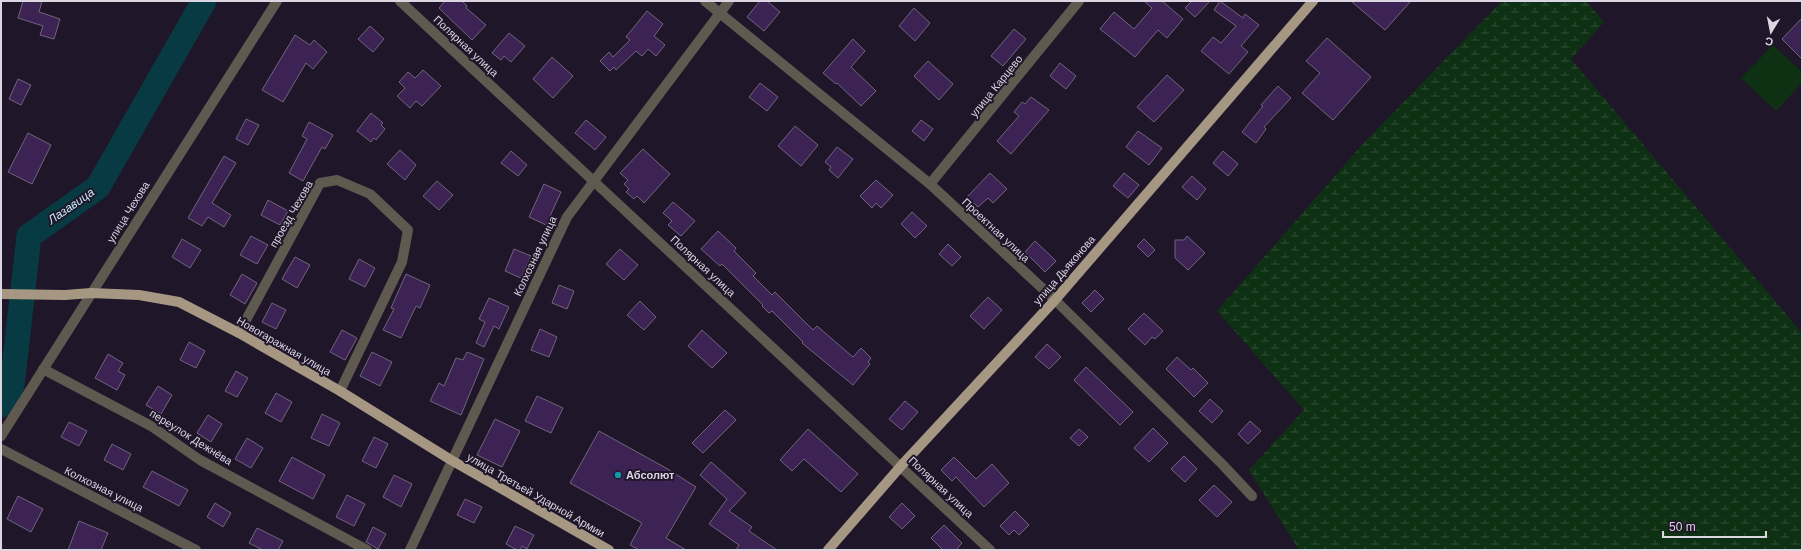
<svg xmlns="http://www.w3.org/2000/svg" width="1803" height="551" viewBox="0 0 1803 551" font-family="Arial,sans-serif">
  <defs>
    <pattern id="wetland-marsh" width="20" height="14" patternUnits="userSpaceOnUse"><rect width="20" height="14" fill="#0e3113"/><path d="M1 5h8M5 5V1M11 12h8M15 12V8" fill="none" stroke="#304e35"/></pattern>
  </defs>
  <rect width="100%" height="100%" fill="#201629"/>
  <path fill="#0e3113" d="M1773,45L1802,72V83L1776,111L1741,78Z"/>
  <path fill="url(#wetland-marsh)" d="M1502,1H1586L1604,22L1571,59L1802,333V550H1299L1249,470L1304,410L1217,311L1361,146Z"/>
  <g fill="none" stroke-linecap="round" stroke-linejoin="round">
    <path stroke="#073a43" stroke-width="25" d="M1,405L12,386L29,236L98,187L204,1"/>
  </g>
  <path fill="#3d2354" stroke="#70657c" d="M23,1H42L39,12L60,19L54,39L40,35L43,26L18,18Z
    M445,1H462L467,6L466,8L486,25L472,40L439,8Z
    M760,1H767L780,12L764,31L747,17Z
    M1144,1H1162L1183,19L1167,38L1158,30L1135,57L1100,29L1114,12L1134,29L1152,8Z
    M1192,1H1210L1195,17L1185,8Z
    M1220,1L1243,18L1245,14L1259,25L1241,46L1248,52L1229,74L1201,51L1213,37L1221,43L1236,26L1214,10Z
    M1351,1H1411L1385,30Z
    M914,8L930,23L915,41L899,26Z
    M647,11L663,24L654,36L665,45L656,56L648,49L642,56L636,51L616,70L614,67L610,71L600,61L609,52L613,57L630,40L626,37Z
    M1802,18V59L1782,39Z
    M370,26L384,39L373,52L358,39Z
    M1014,29L1026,39L1003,66L991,56Z
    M509,33L525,46L511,62L504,56L501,60L492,53Z
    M295,35L310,45L314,40L327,52L313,69L306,63L283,102L262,90Z
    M1327,38L1371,77L1333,120L1302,93L1320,73L1306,61Z
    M853,39L865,51L851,67L876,91L861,106L837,83L836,84L823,73Z
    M552,57L573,76L553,98L533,79Z
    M928,61L953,84L939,100L914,76Z
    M1060,63L1076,76L1066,89L1050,76Z
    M423,70L441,86L422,106L416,101L410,108L397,96L405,88L399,82L408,72L415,78Z
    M1167,75L1184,90L1154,122L1137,107Z
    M18,79L31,85L21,105L9,99Z
    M760,83L778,97L767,111L749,97Z
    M1278,86L1291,98L1264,127L1266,129L1256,143L1242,132L1263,106L1261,105Z
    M1031,97L1049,110L1011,154L997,141L1019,116L1014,112L1022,102L1025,104Z
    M371,113L383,123L381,125L385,129L376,140L374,138L371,142L357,131Z
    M246,119L259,125L248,145L236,139Z
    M586,120L606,137L595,150L575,133Z
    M921,120L933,129L924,141L912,131Z
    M309,122L333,135L325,149L322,147L303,181L289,173L307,139L302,136Z
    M795,126L818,145L801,166L778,146Z
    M1138,131L1162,148L1149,165L1126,147Z
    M28,133L51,145L32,184L8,172Z
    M837,147L853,159L838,178L829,170L831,167L825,162Z
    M643,149L670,174L644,203L637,196L634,199L626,192L629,189L624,184L628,180L620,173Z
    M400,150L416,165L405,180L387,164Z
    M511,151L527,165L518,176L501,163Z
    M1223,151L1238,164L1228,176L1213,163Z
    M224,156L236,163L212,203L231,215L224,227L208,217L202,226L188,218Z
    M990,173L1007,189L993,203L988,198L978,207L967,197Z
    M1124,173L1139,185L1128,198L1113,186Z
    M1192,176L1206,189L1197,200L1182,187Z
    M876,180L893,195L881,208L876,203L872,208L860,196Z
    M437,181L453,195L439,210L423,196Z
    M544,184L561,192L546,225L529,217Z
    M268,200L288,211L280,225L261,215Z
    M673,202L695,221L681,236L668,225L672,221L663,213Z
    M912,212L927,226L915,238L901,224Z
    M718,231L736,248L734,251L756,273L753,276L772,295L775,292L813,330L817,326L853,357L861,348L871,358L868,362L870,364L853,385L802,343L803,342L772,311L769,313L762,306L763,305L722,264L720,266L701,249Z
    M251,236L268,245L257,264L240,255Z
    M1187,236L1205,253L1188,270L1175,258V240H1184Z
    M182,239L201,250L190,268L172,257Z
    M1144,239L1155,250L1148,257L1137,246Z
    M1035,241L1056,261L1045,272L1025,252Z
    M948,244L961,257L952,266L939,254Z
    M514,249L531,256L521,278L505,271Z
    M620,249L638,265L624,280L606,264Z
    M295,257L310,265L297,288L282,279Z
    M359,259L375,268L365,287L349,279Z
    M242,274L257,283L245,304L230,295Z
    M406,274L430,285L420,308L416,306L401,338L383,330L394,309L391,308Z
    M559,285L574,291L567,309L552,303Z
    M1095,290L1104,299L1091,312L1082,303Z
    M988,297L1002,310L984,329L970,316Z
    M489,298L509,307L499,329L494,326L484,347L476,343L485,322L479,319Z
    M640,301L656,317L644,330L627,315Z
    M272,303L286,310L276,329L262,322Z
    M1144,313L1163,331L1155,339L1152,337L1145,345L1128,329Z
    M540,329L557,337L549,357L531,350Z
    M342,330L357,338L345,360L330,352Z
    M702,330L727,353L712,368L688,346Z
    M189,342L205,351L196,368L180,360Z
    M1047,344L1061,357L1049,369L1035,357Z
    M372,352L392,362L380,386L360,376Z
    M467,352L484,359L461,415L430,401L439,383L444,386L456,358L463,360Z
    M108,354L123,363L118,371L125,375L117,390L95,378Z
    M1177,357L1191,370L1193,368L1208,383L1194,397L1166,369Z
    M1086,367L1133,412L1120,425L1074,380Z
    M236,371L248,378L237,397L225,391Z
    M158,386L172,395L161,414L146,405Z
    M276,393L292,402L281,422L265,413Z
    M537,396L563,408L551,433L525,421Z
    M1210,399L1223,411L1212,423L1199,411Z
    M905,401L918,412L902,430L889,419Z
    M725,410L736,420L703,453L692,443Z
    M322,414L340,423L329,446L311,438Z
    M208,415L222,424L211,442L197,433Z
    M495,419L520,431L502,467L477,455Z
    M1250,421L1261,431L1248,444L1238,434Z
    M69,422L87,431L79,446L61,437Z
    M1153,428L1168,443L1149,462L1134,448Z
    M808,429L858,474L841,492L804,459L792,471L780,460Z
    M1079,429L1088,437L1079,446L1070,438Z
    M599,431L666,468L696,487L666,538L686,550H639L630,545L642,523L570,483Z
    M374,437L388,444L376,468L362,461Z
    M247,438L263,448L251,468L235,459Z
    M112,444L131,454L123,470L104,460Z
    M1184,456L1197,469L1185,482L1171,469Z
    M292,457L325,475L313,499L279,481Z
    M954,457L976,479L992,464L1009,483L984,507L956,477L952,481L941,470Z
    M711,462L746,493L729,511L752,527L749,531L777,550H736L739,545L709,524L727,499L700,475Z
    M152,471L188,490L179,506L143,487Z
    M394,475L412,484L401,507L383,497Z
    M1214,485L1232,502L1217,517L1199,500Z
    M347,495L365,504L354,526L336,517Z
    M18,496L43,509L31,532L7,519Z
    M465,499L482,507L474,523L457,515Z
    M215,503L231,513L223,527L207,517Z
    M902,503L915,516L902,529L889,517Z
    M1015,511L1029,525L1019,535L1014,530L1009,535L1000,526Z
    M79,521L108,533L101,550H68Z
    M944,525L962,543L956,550H943L931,538Z
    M515,526L534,535L527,549L522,546L520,550H517L506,544Z
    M373,527L386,534L378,549L366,542Z
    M257,528L283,541L278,550H263L249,543Z"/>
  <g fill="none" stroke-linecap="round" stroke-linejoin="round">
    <path stroke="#60594f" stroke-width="10" d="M400,1L990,550
      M705,1L930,184L1055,300L1222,464L1252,496
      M930,184L1079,1
      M239,333L320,183L337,180L370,194L408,230L402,262L340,391
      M43,369L151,426L200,460L367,550
      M1,436L277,1
      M1,449L196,550
      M410,550L567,217L729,1"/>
    <path stroke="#a69783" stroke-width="10" d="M1,294L65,295L91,293L139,295L179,302L239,333L340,391L451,460L609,550
      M828,550L901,466L1055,300L1313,1"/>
  </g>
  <circle fill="#0f9aa8" stroke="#201629" stroke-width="1.5" cx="618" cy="475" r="4"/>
  <g text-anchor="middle" stroke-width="4" stroke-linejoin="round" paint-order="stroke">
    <g font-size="11" fill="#dcd5e2" stroke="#201629">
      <text transform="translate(466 46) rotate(43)" y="4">Полярная улица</text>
      <text transform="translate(996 86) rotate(-51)" y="4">улица Карцево</text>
      <text transform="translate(128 212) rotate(-58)" y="4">улица Чехова</text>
      <text transform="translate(291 214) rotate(-60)" y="4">проезд Чехова</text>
      <text transform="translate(996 230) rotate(43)" y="4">Проектная улица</text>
      <text transform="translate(535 256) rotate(-65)" y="4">Колхозная улица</text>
      <text transform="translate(703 266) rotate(43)" y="4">Полярная улица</text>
      <text transform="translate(1064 270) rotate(-49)" y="4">улица Дьяконова</text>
      <text transform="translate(284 346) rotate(30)" y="4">Новогаражная улица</text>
      <text transform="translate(191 437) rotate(32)" y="4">переулок Дежнёва</text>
      <text transform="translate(941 487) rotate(43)" y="4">Полярная улица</text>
      <text transform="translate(104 489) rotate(27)" y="4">Колхозная улица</text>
      <text transform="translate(536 495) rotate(30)" y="4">улица Третьей Ударной Армии</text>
    </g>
    <g font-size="11" font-weight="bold" fill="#dcd5e2" stroke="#201629" text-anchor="start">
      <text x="626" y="479">Абсолют</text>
    </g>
    <g font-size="12" font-style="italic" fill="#c1ecf6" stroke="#201629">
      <text transform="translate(71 206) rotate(-35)" y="4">Лазавица</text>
    </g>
  </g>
  <rect width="1803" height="551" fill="none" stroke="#dcd5e2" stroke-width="4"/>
  <g transform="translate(1771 32) rotate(190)" stroke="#201629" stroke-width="3" paint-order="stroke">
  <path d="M0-3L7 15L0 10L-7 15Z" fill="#dcd5e2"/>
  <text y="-6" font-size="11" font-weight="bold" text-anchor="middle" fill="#dcd5e2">С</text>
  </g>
  <path d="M1663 531v6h103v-6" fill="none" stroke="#dcd5e2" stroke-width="2"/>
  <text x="1669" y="531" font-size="12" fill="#dcd5e2" stroke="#201629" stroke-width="3" paint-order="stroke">50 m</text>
</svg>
